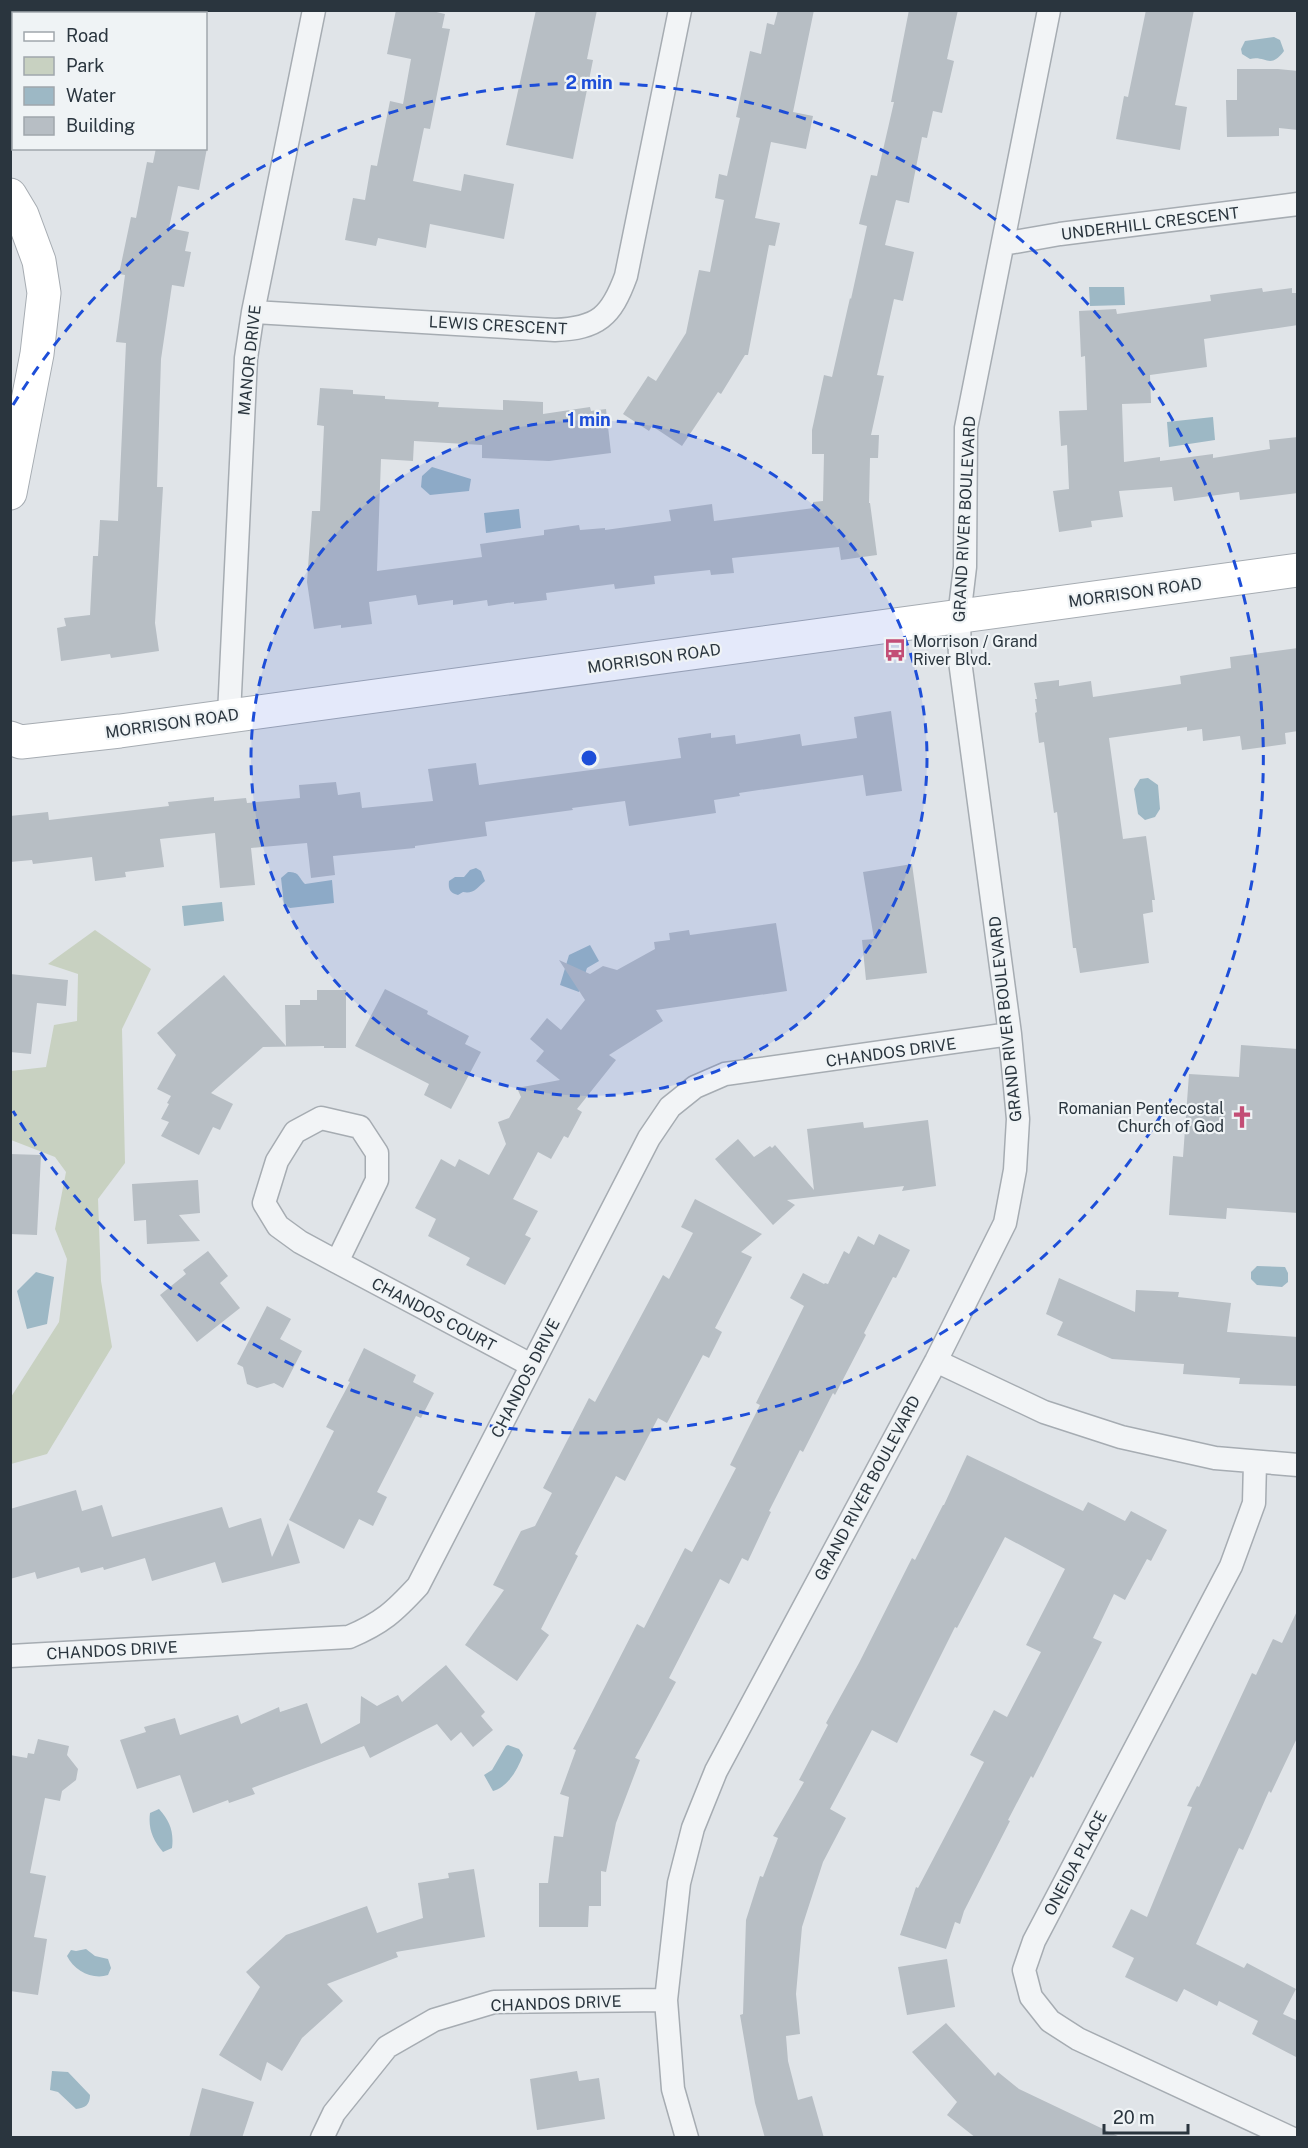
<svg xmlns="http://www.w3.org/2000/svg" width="1308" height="2148" viewBox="0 0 1308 2148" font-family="'Public Sans',sans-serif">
  <rect width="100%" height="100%" fill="#e0e4e8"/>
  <path fill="#c8d1c1" d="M95,930L151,969L122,1029L125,1163L98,1199L101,1281L112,1347L47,1454L11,1464V1397L59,1322L67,1259L55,1229L66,1172L55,1157L11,1140V1071L46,1067L54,1025L77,1021L78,974L48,964Z"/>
  <path fill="#9db8c5" d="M1274,37L1280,40L1284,51C1270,70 1266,55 1250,59L1242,54L1241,49L1245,41Z
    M1089,287H1124L1125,305L1090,306Z
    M1213,417L1215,440L1169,447L1167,422Z
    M432,467L471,479L469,491L430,495L421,487L422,476Z
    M519,509L521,528L486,533L484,513Z
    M1148,778L1158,785L1160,809L1155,817L1145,820L1138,814L1134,789L1140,779Z
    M476,868L481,871L485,881C477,888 474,894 463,892L458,895C450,893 448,889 449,881L455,877H464L470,870Z
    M288,872C300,872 298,877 305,884L332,880L334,903L290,908L284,905L281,878Z
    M222,902L224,921L184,926L182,906Z
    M590,945L599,961L587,968L579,992L560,985L569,955Z
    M1257,1266L1285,1267L1288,1273V1282L1282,1287L1257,1285L1251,1279V1272Z
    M36,1272L54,1277L47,1324L27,1329L17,1291Z
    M508,1745L519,1749L523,1755C518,1769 508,1787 493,1791L484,1775L492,1770L506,1746Z
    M159,1809C170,1821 174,1832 172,1848L163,1852C153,1840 148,1829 150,1813Z
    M86,1949L95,1956L108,1959L111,1968L108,1975C93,1980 74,1971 67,1956L71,1950L76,1951Z
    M52,2071L68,2072L90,2095C90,2105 85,2108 76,2109L58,2092L50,2090Z"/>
  <path fill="#b7bec4" d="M396,10H428L445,14L442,28L450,29L430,129L424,128L413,181L461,191L464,174L514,184L504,239L430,224L426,248L378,238L376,246L345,240L353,198L365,200L371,165L377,166L390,101L403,104L411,59L387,54Z
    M536,10H597L587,59L593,60L573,159L506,145Z
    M778,10H814L793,112L813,116L806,149L771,142L755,218L780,223L775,246L769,245L748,355H745L721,394L718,392L682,446L652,426L649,431L623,414L648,376L656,381L686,333L699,270L710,272L724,200L715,198L719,174L727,176L740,118L736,117L750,51L761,54L767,23L774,25Z
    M909,10H958L947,59L954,61L942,113L933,111L927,138L922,137L909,203L896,200L885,245L914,252L903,301L894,299L877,375L884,376L871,435H879L878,458H870L869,503H870L877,555L841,560L839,547L732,558L734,573L711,575L710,570L654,576L655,584L615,589L614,584L546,593L547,600L514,604V602L488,606L487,600L453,605V600L418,605L416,595L369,602L372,624L341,628V625L314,629L307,582L312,511H320L324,426L317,425L320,388L353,390V394L385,396V399L439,402L438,407L503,410V400L543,402V414L590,407L591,411L606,409L611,453L549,461L482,458V445L414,441L413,461L381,459L377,571L482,557L480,544L544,535V530L579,525L580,530L605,528V530L671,521L669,510L712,504L714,521L814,508L813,502L823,501L824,454H812V430L824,375L832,377L850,298L851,299L867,226L859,224L871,175L877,176L894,102H891Z
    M1146,10H1194L1175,105L1187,107L1180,150L1116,139L1124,96L1128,97Z
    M1237,69H1278L1298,71V130L1279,128V136L1227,137L1226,100H1237Z
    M156,148H207L199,190L178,186L169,228L189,232L185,251L191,252L184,287L172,285L161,359L157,487H163L155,623L159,651L111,658L110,654L61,661L57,628L66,626L64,618L90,615L93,556H98L100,520L118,521L126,343L116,342L125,275L119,274L131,217L136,218L147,162L153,163Z
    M1262,288L1263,292L1292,288V293H1298V325L1204,339L1207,367L1150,375L1151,403L1122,404L1124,462L1160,457V461L1213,454V458L1270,449L1269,440L1298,437V493L1240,500L1239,492L1174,501L1172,487L1119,491L1123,517L1091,521L1092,527L1059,532L1053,491L1069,489L1067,445L1061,446L1059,411L1087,410L1085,356L1081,357L1079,311L1116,309L1117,314L1211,301L1210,295Z
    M1298,648V731L1285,733L1286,744L1242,750L1240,736L1203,741L1202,729L1187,731V727L1109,738L1123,839L1146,836L1155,900H1152L1153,912L1143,914L1149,963L1080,973L1076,948H1073L1057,812L1054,813L1044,742L1039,743L1035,713L1037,712L1035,699H1037L1034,683L1059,680V686L1091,681L1093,697L1181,684L1180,676L1231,668L1230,657Z
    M891,711L902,791L866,796L863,775L739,793L740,796L714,800L716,813L629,826L625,801L572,808L573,810L485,822L487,836L415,846V848L333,856L335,875L311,878L307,843L251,848L255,885L220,888L215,833L160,839L164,867L125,872L126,877L95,881L92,857L33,864L32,860L10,862V816L48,812L49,820L169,806L168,802L214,797V801L246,798L247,803L300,798L299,785L336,782L338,795L360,792L362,808L433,801L428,769L476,763L479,785L681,758L678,738L711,733V738L735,735L736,744L800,734L802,746L857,738L854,717Z
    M912,864L927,973L866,980L862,940L874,939L863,872Z
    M776,923L787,991L656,1010L663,1021L609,1055L616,1060L577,1109L582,1112L568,1138L564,1136L551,1159L538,1152L513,1199L538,1211L525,1235L531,1238L505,1285L466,1265L470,1258L428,1236L436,1219L415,1208L441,1159L455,1167L459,1159L489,1175L506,1144L498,1122L509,1118L521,1097L517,1088L560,1080L536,1061L544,1051L530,1039L547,1018L561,1030L585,1000L559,960L590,974L603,966L617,970L655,949L654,942L670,940L669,933L689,930L690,935Z
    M10,974L68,980L66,1006L37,1003L31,1054L10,1052Z
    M224,975L286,1046L285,1005H300V1000H317V990H346V1048H324V1046L263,1047L211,1093L233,1104L220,1130L213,1127L199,1155L161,1136L169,1122L161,1119L169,1104L167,1103L171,1096L157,1089L176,1055L157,1033Z
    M385,989L428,1011L427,1014L469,1036L465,1044L481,1052L451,1109L424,1095L429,1084L355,1046Z
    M1241,1045L1298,1049V1213L1227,1208L1226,1219L1169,1215L1173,1156L1183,1157L1189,1074L1239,1077Z
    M928,1120L936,1186L902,1191L904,1186L787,1200L795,1205L773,1225L715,1159L738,1139L754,1157L770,1146L772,1148L775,1145L814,1190L807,1129L863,1122L864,1128Z
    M10,1154L41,1155L37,1235L10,1234Z
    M198,1180L200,1213L179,1215L200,1241L147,1244L146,1220L134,1221L132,1184Z
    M695,1199L762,1234L741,1252L752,1257L715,1328L722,1332L709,1358L703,1355L667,1423L658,1418L625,1481L616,1476L575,1554L578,1556L541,1629L549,1635L517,1681L465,1645L504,1590L493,1585L521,1531L535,1526L552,1493L543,1488L589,1398L595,1402L663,1275L669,1279L693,1233L681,1227Z
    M879,1234L910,1250L896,1278L893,1277L864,1333L866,1335L835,1395L833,1393L803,1452L800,1450L769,1511L771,1512L748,1561L742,1558L729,1584L720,1579L669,1678L676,1682L635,1758L640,1760L616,1823L606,1872L601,1871V1906H589L588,1927H539V1883H548L554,1836L563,1837L569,1797L560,1794L576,1750L573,1749L637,1624L644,1628L685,1548L692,1552L736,1468L730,1465L760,1405L756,1403L804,1306L790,1298L803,1273L824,1284L825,1283L828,1284L844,1251L849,1254L858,1236L874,1245Z
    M208,1251L228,1276L220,1283L240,1308L197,1342L160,1295L186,1274L183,1270Z
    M1059,1278L1135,1312L1136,1290L1179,1292L1178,1297L1231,1303L1227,1332L1298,1337V1386L1239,1384L1240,1378L1183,1374L1184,1364L1112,1359L1057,1335L1063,1322L1046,1314Z
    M267,1306L291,1319L280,1339L302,1351L283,1388L274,1383L257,1388L247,1384L243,1367L237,1364Z
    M364,1348L416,1375L413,1382L434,1393L421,1418L416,1416L377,1492L387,1497L373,1526L359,1519L344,1549L289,1520L334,1431L326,1427L350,1382L348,1381Z
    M967,1455L1083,1511L1088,1502L1125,1521L1131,1511L1167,1530L1151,1561L1147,1559L1125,1600L1114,1594L1093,1638L1102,1642L1033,1778L1031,1776L1008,1820L1010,1821L964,1911L960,1924L955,1922L946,1949L900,1935L916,1887L918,1888L984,1762L970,1755L994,1710L1007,1717L1041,1652L1026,1645L1065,1569L1005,1537L957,1628L955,1627L897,1743L872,1730L830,1809L846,1818L823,1862L802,1927L796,1994L800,2034L786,2036L788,2061L798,2100L812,2096L824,2138H765L755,2103L740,2015L743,2014L746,1920L760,1876L763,1877L778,1838L773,1836L804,1782L799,1780L828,1725L826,1723L859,1663L912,1558L915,1560L943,1505H944Z
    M76,1490L82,1511L102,1505L112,1537L222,1507L229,1528L261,1518L272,1557L288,1523L300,1563L222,1583L215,1562L152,1581L145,1558L104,1570L103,1567L81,1573L79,1567L37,1579L35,1572L10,1579V1509Z
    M1298,1609V1736L1271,1793L1269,1791L1243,1850L1239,1848L1196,1944L1244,1968L1247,1963L1296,1989L1283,2014L1298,2021V2058L1252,2034L1258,2021L1219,2001L1217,2006L1184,1989L1177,2002L1125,1977L1134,1958L1112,1947L1131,1909L1147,1917L1192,1807L1187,1806L1197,1786L1199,1787L1252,1673L1256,1675L1273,1639L1282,1643Z
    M446,1665L485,1712L481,1716L493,1730L473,1747L461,1732L451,1741L437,1724L370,1758L364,1746L252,1788L255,1794L229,1803L228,1800L193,1813L180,1775L137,1789L120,1740L146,1732L144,1727L175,1718L180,1735L238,1715L241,1724L279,1707L280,1712L307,1703L321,1744L360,1723L361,1696L377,1706L398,1695L402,1702Z
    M38,1739L69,1746L67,1755L78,1769L76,1780L62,1791L60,1801L45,1798L30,1873L46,1876L34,1937L47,1939L38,1995L10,1991V1755L27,1758L28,1753L34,1754Z
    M474,1869L485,1937L396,1952L398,1957L327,1984L343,2001L302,2038L282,2071L267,2062L261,2081L219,2055L260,1987L246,1972L286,1935L367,1906L377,1933L423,1918L418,1883L449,1878L448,1873Z
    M947,1959L955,2007L907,2015L898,1967Z
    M946,2023L995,2076L998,2072L1019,2089L1122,2138H976L947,2115L957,2102L912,2052Z
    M577,2071L579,2081L599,2078L605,2119L537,2130L530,2079Z
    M202,2088L254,2102L242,2138H189Z"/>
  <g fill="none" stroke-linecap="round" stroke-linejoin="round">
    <g stroke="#a6acb2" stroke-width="25">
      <path id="street" d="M1003,244L1060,234L1298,204
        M253,312L555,330C598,328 611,317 626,276L680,10
        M229,715L246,358L253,312L314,10
        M321,1118L360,1127L377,1153V1180L337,1262L300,1242L278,1226L264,1203L277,1161L295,1132Z
        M337,1262L531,1365
        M936,1361L1044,1412L1121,1437L1215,1458L1298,1465
        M1255,1462L1254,1503L1231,1566L1034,1941L1024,1970L1031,1997L1050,2021L1078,2039L1291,2138
        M10,1656L349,1637C382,1623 394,1612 418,1586L649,1138L670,1107L695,1087L725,1074L1010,1034
        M322,2138L334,2113L387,2047L434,2020L494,2002L666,2000
        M687,2138L673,2089L666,2000L679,1883L693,1828L716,1771L936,1361L1005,1223L1015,1170L1018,1119L1010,1034L960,661L959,617L965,567L966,428L1049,10"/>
    </g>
    <g stroke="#a6acb2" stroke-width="35">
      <path id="secondary" d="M10,195L22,215L39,261L44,293L37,354L10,493
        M10,738L21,742L120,731L1298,570"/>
    </g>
    <use href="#street" stroke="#f2f4f6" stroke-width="22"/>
    <use href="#secondary" stroke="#fff" stroke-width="33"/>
  </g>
  <circle cx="589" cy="758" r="338" fill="#1d4ed8" fill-opacity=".12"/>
  <g fill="none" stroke="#1d4ed8" stroke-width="3" stroke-dasharray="10 8">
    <circle cx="589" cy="758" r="338"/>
    <path d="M13 405A675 675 0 1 1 13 1111"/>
  </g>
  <defs>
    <g id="bus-bare" transform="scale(1.8)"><path d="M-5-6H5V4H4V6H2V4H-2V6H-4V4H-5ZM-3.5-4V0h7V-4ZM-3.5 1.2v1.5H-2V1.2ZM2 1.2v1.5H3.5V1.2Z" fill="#c34e76" stroke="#eff3f5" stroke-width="2.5" paint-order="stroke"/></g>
    <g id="church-bare" transform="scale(1.8)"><path d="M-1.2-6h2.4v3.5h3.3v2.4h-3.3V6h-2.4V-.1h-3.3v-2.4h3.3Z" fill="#c34e76" stroke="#eff3f5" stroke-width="2.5" paint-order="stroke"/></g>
  </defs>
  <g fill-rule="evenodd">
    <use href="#bus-bare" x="895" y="650"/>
    <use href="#church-bare" x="1242" y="1117"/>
  </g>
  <g text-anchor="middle" stroke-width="4.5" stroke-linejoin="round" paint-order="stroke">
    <g font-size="16" fill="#2a353e" stroke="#eff3f5">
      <text transform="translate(1150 223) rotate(-7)" y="6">UNDERHILL CRESCENT</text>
      <text transform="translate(498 325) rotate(3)" y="6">LEWIS CRESCENT</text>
      <text transform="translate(249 360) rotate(-84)" y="6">MANOR DRIVE</text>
      <text transform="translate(964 519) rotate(-87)" y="6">GRAND RIVER BOULEVARD</text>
      <text transform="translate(1135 592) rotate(-8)" y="6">MORRISON ROAD</text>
      <text transform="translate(654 658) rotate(-8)" y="6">MORRISON ROAD</text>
      <text transform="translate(172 723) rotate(-8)" y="6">MORRISON ROAD</text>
      <text transform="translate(1005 1019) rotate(-96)" y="6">GRAND RIVER BOULEVARD</text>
      <text transform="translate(891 1052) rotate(-8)" y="6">CHANDOS DRIVE</text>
      <text transform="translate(434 1314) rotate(28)" y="6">CHANDOS COURT</text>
      <text transform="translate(525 1378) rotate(-63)" y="6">CHANDOS DRIVE</text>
      <text transform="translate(867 1488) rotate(-62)" y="6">GRAND RIVER BOULEVARD</text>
      <text transform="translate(112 1650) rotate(-3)" y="6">CHANDOS DRIVE</text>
      <text transform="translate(1075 1863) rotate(-62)" y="6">ONEIDA PLACE</text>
      <text transform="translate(556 2003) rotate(-2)" y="6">CHANDOS DRIVE</text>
    </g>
    <g font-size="16" fill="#2a353e" stroke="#eff3f5" text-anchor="start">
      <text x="913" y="647">Morrison / Grand<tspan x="913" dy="18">River Blvd.</tspan></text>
      <text x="1224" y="1114" text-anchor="end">Romanian Pentecostal<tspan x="1224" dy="18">Church of God</tspan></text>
    </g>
  </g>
  <circle cx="589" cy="758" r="9" fill="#1d4ed8" stroke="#eff3f5" stroke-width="3"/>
  <g font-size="18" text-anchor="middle" font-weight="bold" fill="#1d4ed8" stroke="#eff3f5" stroke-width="4.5" stroke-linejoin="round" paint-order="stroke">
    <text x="589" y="89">2 min</text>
    <text x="589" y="426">1 min</text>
  </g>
  <rect width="1308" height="2148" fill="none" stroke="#2a353e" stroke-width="24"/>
  <rect x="12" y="12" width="195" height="138" fill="#eff3f5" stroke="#a0a7ac" stroke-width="1.5"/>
  <rect x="24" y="32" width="30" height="9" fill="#ffffff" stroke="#a0a7ac" stroke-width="1.5"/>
  <text x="66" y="42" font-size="18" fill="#2a353e">Road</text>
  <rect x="24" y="57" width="30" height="18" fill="#c8d1c1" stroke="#a0a7ac" stroke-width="1.5"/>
  <text x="66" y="72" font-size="18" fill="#2a353e">Park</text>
  <rect x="24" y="87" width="30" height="18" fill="#9db8c5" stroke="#a0a7ac" stroke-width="1.5"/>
  <text x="66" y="102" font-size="18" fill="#2a353e">Water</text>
  <rect x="24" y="117" width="30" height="18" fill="#b7bec4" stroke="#a0a7ac" stroke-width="1.5"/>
  <text x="66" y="132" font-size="18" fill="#2a353e">Building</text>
  <path d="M1104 2124v9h84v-9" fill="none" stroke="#2a353e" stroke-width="3"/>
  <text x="1113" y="2124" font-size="18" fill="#2a353e" stroke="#eff3f5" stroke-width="4.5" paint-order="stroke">20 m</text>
</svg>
